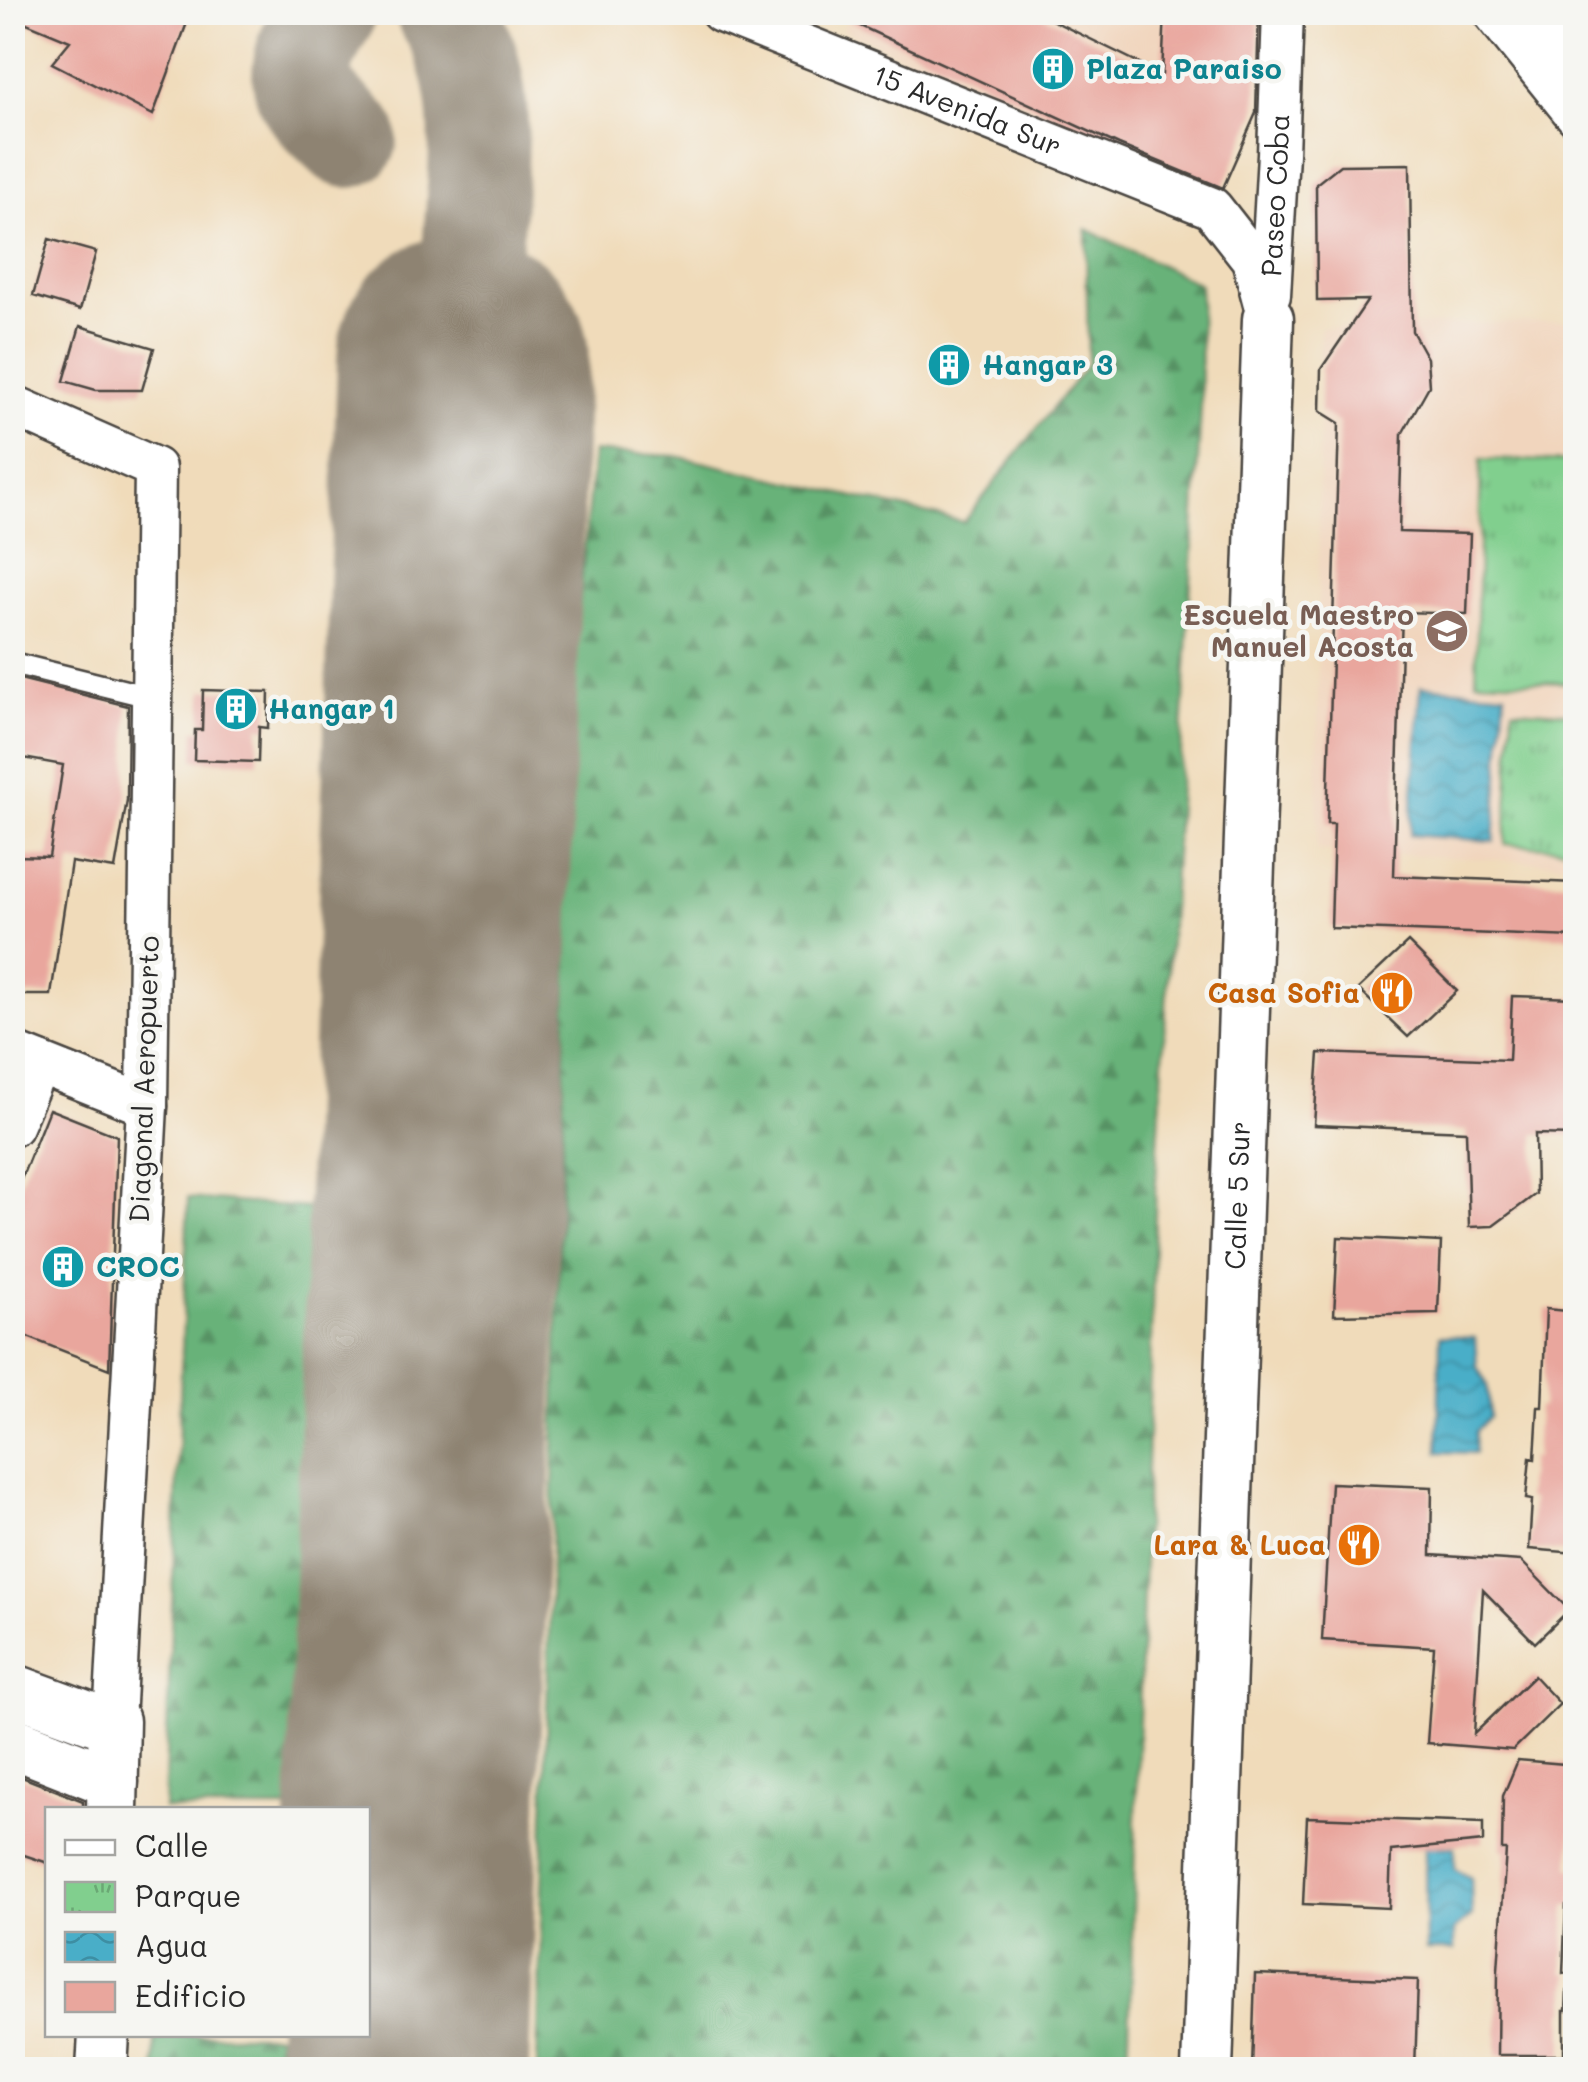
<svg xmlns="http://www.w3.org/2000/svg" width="1588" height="2082" viewBox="0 0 1588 2082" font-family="Mali,sans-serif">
  <defs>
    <pattern id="forest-firs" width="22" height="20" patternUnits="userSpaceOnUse" patternTransform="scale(2.5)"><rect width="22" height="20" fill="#68b279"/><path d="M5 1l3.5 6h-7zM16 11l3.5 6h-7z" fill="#569163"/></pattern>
    <pattern id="park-tufts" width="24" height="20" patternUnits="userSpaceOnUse" patternTransform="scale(2.5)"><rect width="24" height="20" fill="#81cf8e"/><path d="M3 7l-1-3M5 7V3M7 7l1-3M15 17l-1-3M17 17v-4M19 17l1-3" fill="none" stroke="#6aa874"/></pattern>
    <pattern id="water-waves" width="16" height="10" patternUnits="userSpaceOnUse" patternTransform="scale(2.5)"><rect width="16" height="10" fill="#49aec8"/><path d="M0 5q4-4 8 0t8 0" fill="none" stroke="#3d8ea3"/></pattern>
  </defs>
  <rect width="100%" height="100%" fill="#f6f6f2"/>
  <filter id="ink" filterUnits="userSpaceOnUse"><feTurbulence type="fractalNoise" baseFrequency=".01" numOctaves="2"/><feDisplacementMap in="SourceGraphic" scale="20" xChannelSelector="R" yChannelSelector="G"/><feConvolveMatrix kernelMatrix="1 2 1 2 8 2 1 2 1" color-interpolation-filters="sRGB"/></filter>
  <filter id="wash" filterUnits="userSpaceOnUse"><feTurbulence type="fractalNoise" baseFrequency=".0048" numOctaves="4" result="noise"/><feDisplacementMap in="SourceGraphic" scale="40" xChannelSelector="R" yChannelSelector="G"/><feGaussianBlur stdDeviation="2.25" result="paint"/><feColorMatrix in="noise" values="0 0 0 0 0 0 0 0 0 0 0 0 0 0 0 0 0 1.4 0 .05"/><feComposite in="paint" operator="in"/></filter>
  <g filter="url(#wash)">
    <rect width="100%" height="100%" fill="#f0dbba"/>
    <path fill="#f1d5bd" d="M851,12L1260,13L1261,100L1221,192L843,30Z
      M1575,321V864L1317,850L1320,328Z"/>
    <path fill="url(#forest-firs)" stroke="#4a6e52" stroke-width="2.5" d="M1086,229L1200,284L1201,408L1156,1181L1128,2069H537L576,644L593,452L676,456L964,522L1088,363Z
      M188,1198L317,1209L288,1809H164Z
      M155,2035H278L276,2069H154Z"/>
    <path fill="url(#park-tufts)" stroke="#567d5c" stroke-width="2.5" d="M1481,459L1575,462V683L1476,680Z
      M1513,709L1575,713V849L1505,844Z"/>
    <path fill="url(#water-waves)" stroke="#3a6c7a" stroke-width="2.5" d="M1421,686L1505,693L1494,841L1410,835Z
      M1440,1336L1475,1338L1477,1367L1487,1384L1490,1417L1476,1431L1475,1453L1438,1452Z
      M1455,1847V1869L1471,1878L1472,1916L1454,1930V1950H1426L1425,1848Z"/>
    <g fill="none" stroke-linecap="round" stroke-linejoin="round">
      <path stroke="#8e8372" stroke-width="100" d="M326,12C314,32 295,66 305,89C313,108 334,124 348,138
        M446,12C490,76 479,165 473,237C470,278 467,319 463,360"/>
      <path stroke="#8e8372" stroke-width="252" d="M403,2070L463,360"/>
    </g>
    <g id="blocks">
      <path fill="#e9a69d" d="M12,12H191L153,115L52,63L70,41L12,17Z
        M830,12H1035L1162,74L1165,12H1259L1256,113L1223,188L1119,145Z
        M1410,164L1412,331L1427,358L1429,386L1402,434L1399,532L1470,534L1467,614L1402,612L1394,876L1576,883V937L1331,928L1334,824H1327L1339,423L1320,411L1321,369L1368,300L1317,301L1316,184L1340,165Z
        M49,239L96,252L80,310L33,296Z
        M80,326L154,348L142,390H96L64,381Z
        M12,677L128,706L127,800L115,869L71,862L51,995H12V872L18,856L49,857L63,765L12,756Z
        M203,690L269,692L268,728L259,727L258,762L194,760L195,730H202Z
        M1408,942L1457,991L1408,1037L1358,989Z
        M1512,996L1576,998V1135L1535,1134L1536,1194L1493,1226L1469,1227L1466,1131L1314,1125L1319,1053L1509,1060Z
        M49,1109L117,1136L109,1369L12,1331V1202Z
        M1338,1237L1441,1242L1438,1313L1334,1315Z
        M1546,1309L1576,1312V1553L1529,1549L1532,1500L1526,1499L1530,1458L1535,1459L1538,1407H1542Z
        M1331,1483L1432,1487L1431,1555L1521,1561L1569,1610L1535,1643L1483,1590L1474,1734L1534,1676L1560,1704L1513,1750L1427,1743L1434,1647L1322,1640Z
        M1518,1760L1576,1765V1805H1573L1570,1868H1575L1573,1905H1566L1563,1973H1568L1566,2011H1564V2055H1497L1498,1970L1506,1850H1502L1503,1796Z
        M12,1773L83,1801V1810H48V1863L12,1851Z
        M1307,1817L1483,1823V1842L1391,1851L1389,1908L1303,1904Z
        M1255,1974L1418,1980L1415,2070H1252Z"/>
    </g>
  </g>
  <g filter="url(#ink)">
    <use href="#blocks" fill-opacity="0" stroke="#494540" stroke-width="2.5"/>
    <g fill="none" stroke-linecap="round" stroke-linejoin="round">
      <g stroke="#494540" stroke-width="25">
        <path id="service" d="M12,663L150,697"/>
      </g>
      <g stroke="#494540" stroke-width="45">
        <g id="minor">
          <path id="s1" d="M721,12L1212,208L1252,259L1268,319"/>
          <path d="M1493,12L1576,115"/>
          <path d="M1526,12L1576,62"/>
          <path id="s2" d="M1270,295L1278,154L1283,12"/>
          <path d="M12,405L155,468L147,1106L114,1721"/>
          <path d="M12,1052L147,1106"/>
          <path d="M12,1126L39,1063"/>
        </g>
      </g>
      <g stroke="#494540" stroke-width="55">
        <g id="tertiary">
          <path d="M12,1689L99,1721H114L112,1810"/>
          <path d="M12,1742L113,1782"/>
          <path d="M102,2070L104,2034"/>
          <path id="s3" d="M1207,2070L1268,319"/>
        </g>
      </g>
      <use href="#service" stroke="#fff" stroke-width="20"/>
      <use href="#minor" stroke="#fff" stroke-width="40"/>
      <use href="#tertiary" stroke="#fff" stroke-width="50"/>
    </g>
  </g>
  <defs>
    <g id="building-disc" transform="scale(2.25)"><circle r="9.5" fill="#0f9aa8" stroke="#f6f6f2"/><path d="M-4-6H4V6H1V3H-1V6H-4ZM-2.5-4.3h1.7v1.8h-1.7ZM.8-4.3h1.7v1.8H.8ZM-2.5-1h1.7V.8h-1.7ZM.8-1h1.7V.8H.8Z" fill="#fff"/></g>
    <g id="school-disc" transform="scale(2.25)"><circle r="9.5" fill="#8d6e63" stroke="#f6f6f2"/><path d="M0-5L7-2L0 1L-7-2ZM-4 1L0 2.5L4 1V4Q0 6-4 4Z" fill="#fff"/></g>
    <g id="restaurant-disc" transform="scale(2.25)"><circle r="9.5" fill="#e8710a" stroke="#f6f6f2"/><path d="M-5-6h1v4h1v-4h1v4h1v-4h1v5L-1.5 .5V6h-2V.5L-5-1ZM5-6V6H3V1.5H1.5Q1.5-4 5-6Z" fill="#fff"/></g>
  </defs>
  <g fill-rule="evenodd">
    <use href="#building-disc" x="1053" y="69"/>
    <use href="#building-disc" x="949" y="365"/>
    <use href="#school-disc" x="1447" y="631"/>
    <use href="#building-disc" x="236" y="709"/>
    <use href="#restaurant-disc" x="1392" y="993"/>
    <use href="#building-disc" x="63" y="1267"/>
    <use href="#restaurant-disc" x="1359" y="1545"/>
  </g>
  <g text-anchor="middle" stroke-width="9" stroke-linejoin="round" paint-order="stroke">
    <g font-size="28" font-weight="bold" fill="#0d838f" stroke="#f6f6f2" text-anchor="start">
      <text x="1086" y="79">Plaza Paraiso</text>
      <text x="982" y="375">Hangar 3</text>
      <text x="268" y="719">Hangar 1</text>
      <text x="96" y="1277">CROC</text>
    </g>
    <g font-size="28" fill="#2b2b2b" stroke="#f6f6f2">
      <text dy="10" stroke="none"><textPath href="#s1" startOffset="265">15 Avenida Sur</textPath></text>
      <text dy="10" stroke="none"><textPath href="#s2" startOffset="100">Paseo Coba</textPath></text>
      <text transform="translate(144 1079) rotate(-88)" y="10">Diagonal Aeropuerto</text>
      <text dy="10" stroke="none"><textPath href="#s3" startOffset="875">Calle 5 Sur</textPath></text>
    </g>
    <g font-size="28" font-weight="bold" fill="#785e54" stroke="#f6f6f2" text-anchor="end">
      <text x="1414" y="625">Escuela Maestro<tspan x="1414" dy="32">Manuel Acosta</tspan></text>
    </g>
    <g font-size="28" font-weight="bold" fill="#c56008" stroke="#f6f6f2" text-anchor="end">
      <text x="1360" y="1003">Casa Sofia</text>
      <text x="1326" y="1555">Lara &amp; Luca</text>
    </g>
  </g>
  <rect width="1588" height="2082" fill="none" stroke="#f6f6f2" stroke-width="50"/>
  <rect x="45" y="1807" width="325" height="230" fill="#f6f6f2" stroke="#a5a5a2" stroke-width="2.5"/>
  <rect x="65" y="1840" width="50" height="15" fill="#ffffff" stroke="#a5a5a2" stroke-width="2.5"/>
  <text x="135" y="1857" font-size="30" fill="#2b2b2b">Calle</text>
  <rect x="65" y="1882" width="50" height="30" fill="url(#park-tufts)" stroke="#a5a5a2" stroke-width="2.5"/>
  <text x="135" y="1907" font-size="30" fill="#2b2b2b">Parque</text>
  <rect x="65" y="1932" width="50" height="30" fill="url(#water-waves)" stroke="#a5a5a2" stroke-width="2.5"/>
  <text x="135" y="1957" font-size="30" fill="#2b2b2b">Agua</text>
  <rect x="65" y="1982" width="50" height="30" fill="#e9a69d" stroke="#a5a5a2" stroke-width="2.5"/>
  <text x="135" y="2007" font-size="30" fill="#2b2b2b">Edificio</text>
</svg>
